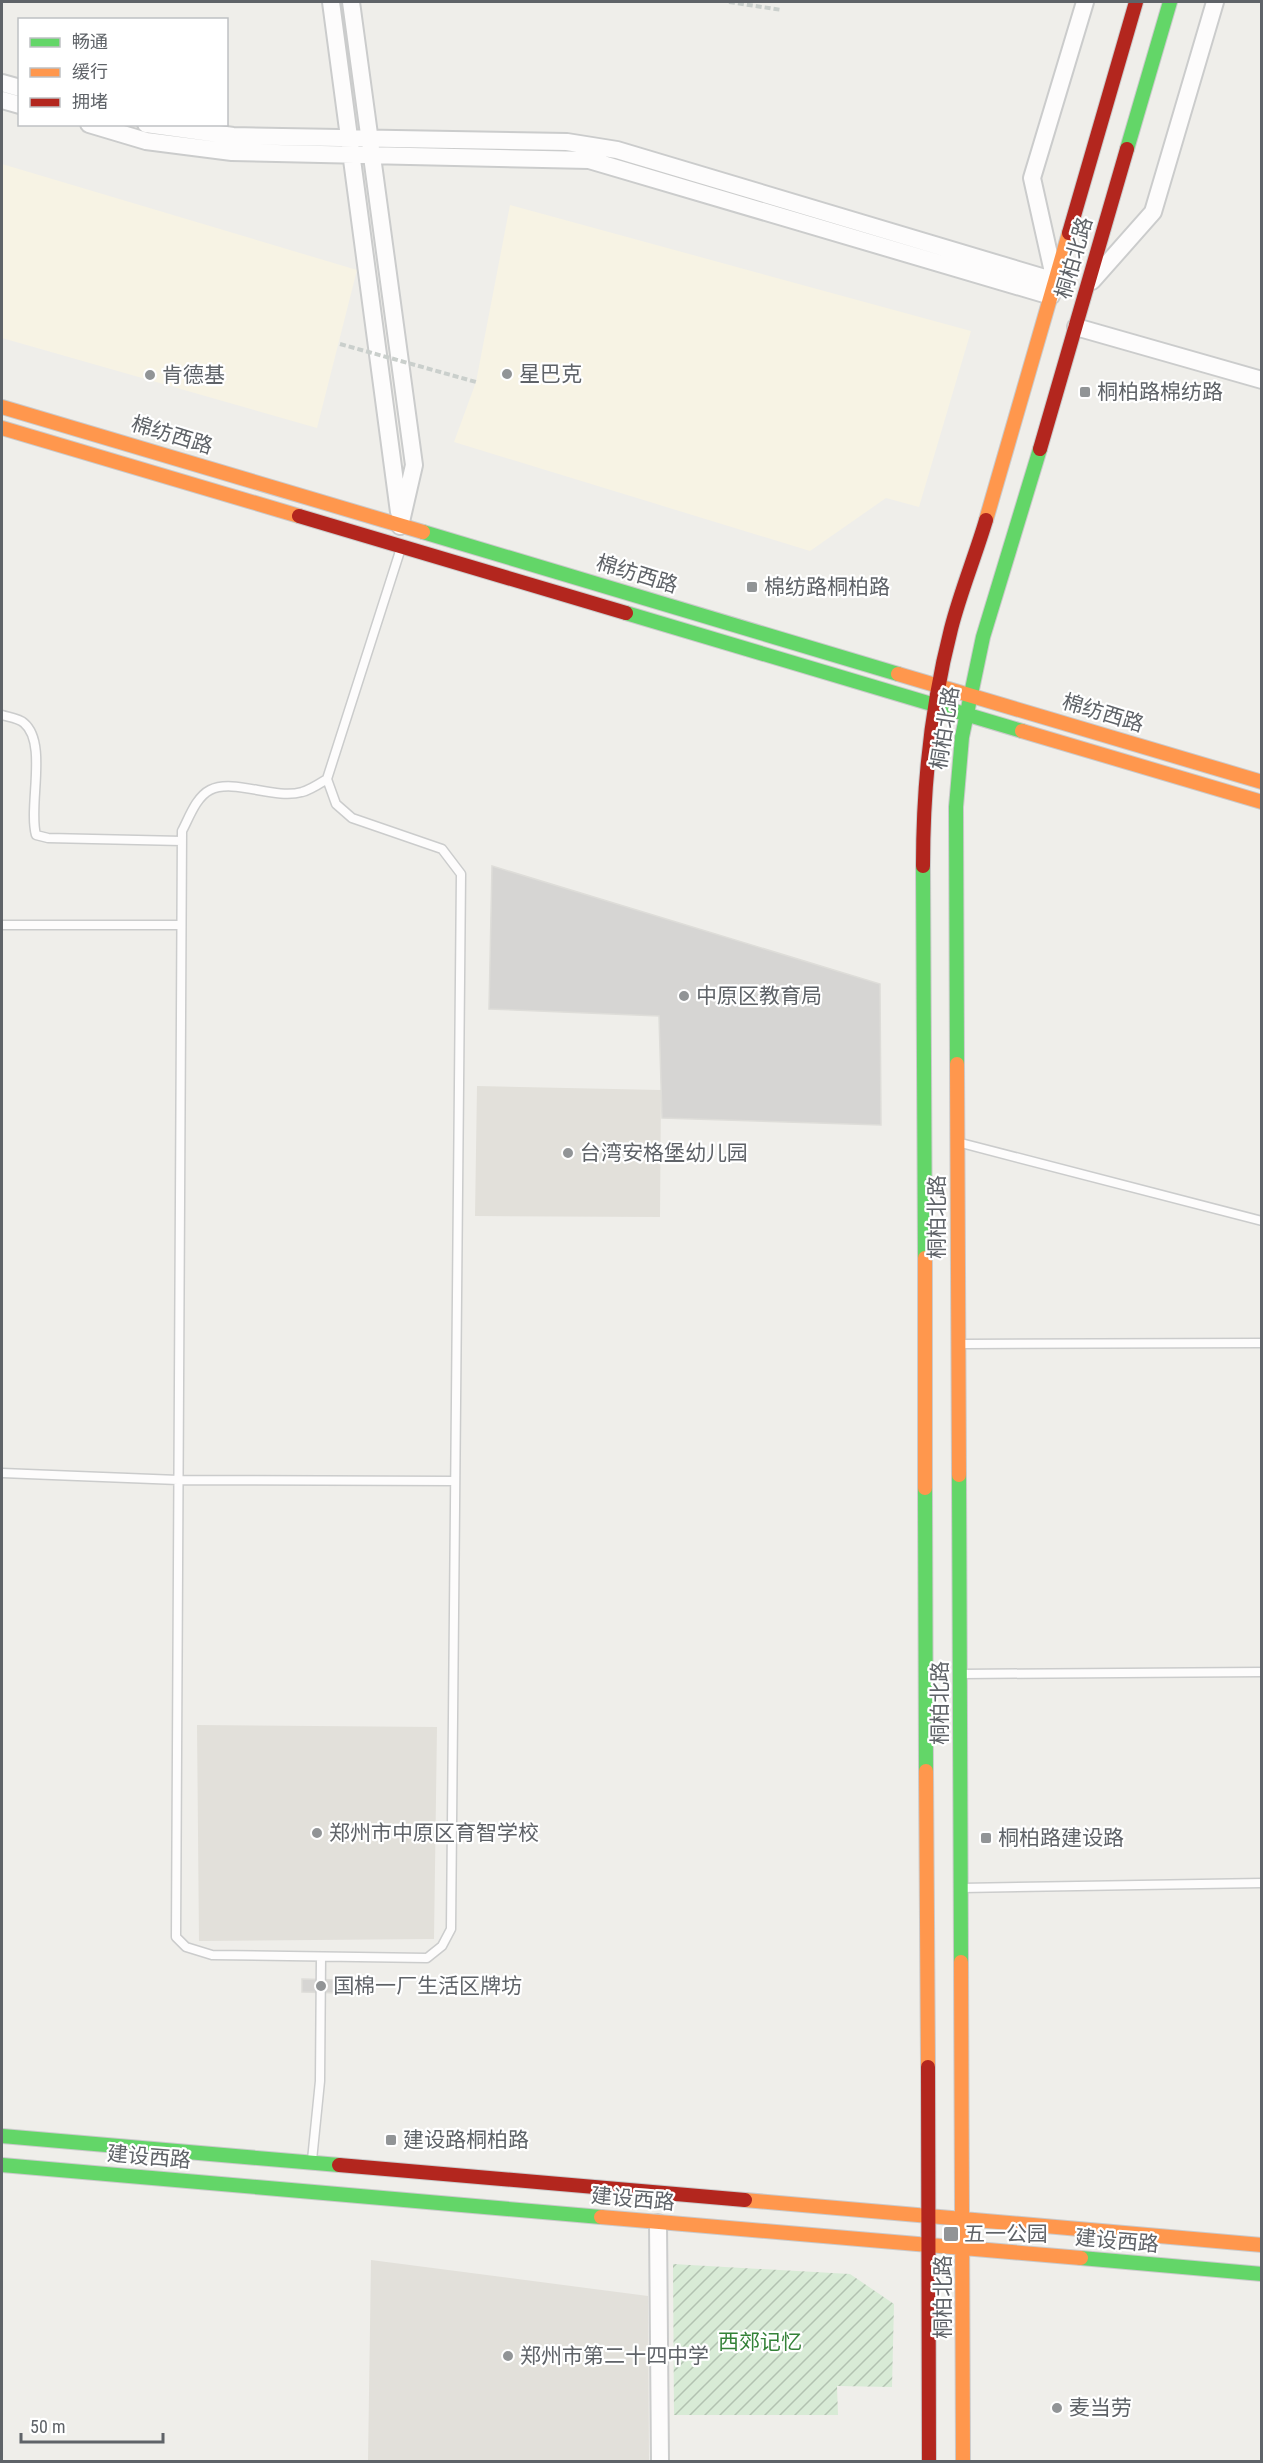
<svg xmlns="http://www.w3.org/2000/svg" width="1263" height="2463" viewBox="0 0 1263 2463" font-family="'Roboto Condensed','Noto Sans SC',sans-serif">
  <defs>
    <pattern id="garden-furrows" width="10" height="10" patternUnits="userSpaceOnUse" patternTransform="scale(1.5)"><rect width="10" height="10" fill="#d8ebd6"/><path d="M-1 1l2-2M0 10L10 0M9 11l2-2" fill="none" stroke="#b2c2b1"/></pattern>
  </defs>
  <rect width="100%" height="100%" fill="#efeeea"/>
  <path fill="#f7f3e4" d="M2,164L357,270L317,428L2,338Z
    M510,205L971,331L919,507L886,498L810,551L454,442L476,382Z"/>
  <path fill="#e2e0da" d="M477,1086L661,1090L660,1217L475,1216Z
    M197,1725L437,1727L434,1939L199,1941Z
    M371,2260L648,2296L649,2461H368Z"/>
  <path fill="url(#garden-furrows)" d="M673,2264L850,2274L894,2304L892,2387L837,2386L838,2415H674Z"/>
  <path fill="#d6d5d3" stroke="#deddd9" stroke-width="1.5" d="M492,866L880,984L881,1125L662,1118L659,1016L489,1009Z
    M302,1979L340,1980V1993L302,1992Z"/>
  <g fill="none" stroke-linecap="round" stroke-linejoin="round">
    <g stroke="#cbcccc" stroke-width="11">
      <path id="lane" d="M2,715C8,717 19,718 24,723C48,743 28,806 36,835L48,838L182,841
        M327,779C319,784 310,790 302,792C274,800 234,778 210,790C196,797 189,818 182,831L176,1937L186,1947L212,1955L427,1958L442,1946L451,1929L461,874L442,849L352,818L336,804L327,779L401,548
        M2,925H181
        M961,1143L1262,1221
        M962,1344L1262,1343
        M2,1473L178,1480L455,1481
        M961,1674L1262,1672
        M962,1888L1262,1883
        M312,2160L320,2081L321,1957"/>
    </g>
    <g stroke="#cbcccc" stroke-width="20">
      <path id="street" d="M331,2L399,512
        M351,2L414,465L400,526
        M2,83L20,88
        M2,100L20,105
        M89,124L146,141L232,152L589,160L1051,296
        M146,124L233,136L567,142L617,150L1055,281L1032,178L1085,2
        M1092,281L1153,212L1215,2
        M1076,327L1262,380
        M658,2223L660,2462"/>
    </g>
    <g stroke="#cacacb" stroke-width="16">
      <path id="fast" d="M1127,149L1170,2
        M423,532L898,674
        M626,613L1022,731
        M923,866L925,1258
        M957,1064L956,807L962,737L983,637L1040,449
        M959,1475L961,1962
        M925,1488L926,1771
        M2,2136L339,2165
        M2,2165L601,2217
        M1081,2258L1262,2274"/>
    </g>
    <g stroke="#cacacb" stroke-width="16">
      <path id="slow" d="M2,407L423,532
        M2,428L299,516
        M986,520L1069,233
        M898,674L1262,782
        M1022,731L1262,802
        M957,1064L959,1475
        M925,1258V1488
        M926,1771L928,2067
        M961,1962L963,2462
        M745,2200L1262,2245
        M601,2217L1081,2258"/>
    </g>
    <g stroke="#cacacb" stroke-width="16">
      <path id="jam" d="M1069,233L1136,2
        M1040,449L1127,149
        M299,516L626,613
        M923,866C923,786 931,707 951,629C960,593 975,557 986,520
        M928,2067L929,2462
        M339,2165L745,2200"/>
    </g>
    <path stroke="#cacfcc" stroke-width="4" stroke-dasharray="6 3" stroke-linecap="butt" d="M729,2L782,10"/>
    <use href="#lane" stroke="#fdfcfc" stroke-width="8"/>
    <use href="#street" stroke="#fdfcfc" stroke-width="16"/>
    <use href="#fast" stroke="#63d668" stroke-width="14"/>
    <use href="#slow" stroke="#ff974d" stroke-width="14"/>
    <use href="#jam" stroke="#b3261e" stroke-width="14"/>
    <path stroke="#cacfcc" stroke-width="4" stroke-dasharray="6 3" stroke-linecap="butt" d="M340,344L476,382"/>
  </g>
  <g fill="#919496" stroke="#fff" stroke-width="2">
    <circle cx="507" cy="374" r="6"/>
    <circle cx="150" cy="375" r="6"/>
    <rect x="1079" y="386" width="12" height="12" rx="3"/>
    <rect x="746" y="581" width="12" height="12" rx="3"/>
    <circle cx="684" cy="996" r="6"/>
    <circle cx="568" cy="1153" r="6"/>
    <circle cx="317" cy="1833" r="6"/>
    <rect x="980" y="1832" width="12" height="12" rx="3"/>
    <circle cx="321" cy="1986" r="6"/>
    <rect x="385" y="2134" width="12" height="12" rx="3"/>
    <rect x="943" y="2226" width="16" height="16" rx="3"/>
    <circle cx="508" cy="2356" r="6"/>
    <circle cx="1057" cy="2408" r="6"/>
  </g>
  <g text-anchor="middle" stroke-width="4.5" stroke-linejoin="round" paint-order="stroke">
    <g font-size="21" fill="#5f6368" stroke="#fff">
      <text transform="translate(1074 258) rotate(-74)" y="7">桐柏北路</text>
      <text transform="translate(172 435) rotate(17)" y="7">棉纺西路</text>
      <text transform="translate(637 574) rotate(17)" y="7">棉纺西路</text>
      <text transform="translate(1103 713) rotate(17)" y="7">棉纺西路</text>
      <text transform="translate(945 728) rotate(-81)" y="7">桐柏北路</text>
      <text transform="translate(937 1217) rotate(-90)" y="7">桐柏北路</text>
      <text transform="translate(940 1703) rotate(-90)" y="7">桐柏北路</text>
      <text transform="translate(149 2157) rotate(5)" y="7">建设西路</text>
      <text transform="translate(633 2199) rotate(5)" y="7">建设西路</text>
      <text transform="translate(1117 2241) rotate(5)" y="7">建设西路</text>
      <text transform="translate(943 2297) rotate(-90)" y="7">桐柏北路</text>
    </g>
    <g font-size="21" fill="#5f6368" stroke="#fff" text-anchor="start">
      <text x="519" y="381">星巴克</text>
      <text x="162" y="382">肯德基</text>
      <text x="1097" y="399">桐柏路棉纺路</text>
      <text x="764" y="594">棉纺路桐柏路</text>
      <text x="696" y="1003">中原区教育局</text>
      <text x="580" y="1160">台湾安格堡幼儿园</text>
      <text x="329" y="1840">郑州市中原区育智学校</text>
      <text x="998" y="1845">桐柏路建设路</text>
      <text x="333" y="1993">国棉一厂生活区牌坊</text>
      <text x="403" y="2147">建设路桐柏路</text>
      <text x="964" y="2241">五一公园</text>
      <text x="520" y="2363">郑州市第二十四中学</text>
      <text x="1069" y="2415">麦当劳</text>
    </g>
    <g font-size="21" fill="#348238" stroke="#fff">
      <text x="760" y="2349">西郊记忆</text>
    </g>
  </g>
  <rect width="1263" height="2463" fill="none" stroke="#5f6368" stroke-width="6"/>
  <rect x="18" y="18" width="210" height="108" fill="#ffffff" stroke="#bfc1c3" stroke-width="1.5"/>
  <rect x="30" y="38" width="30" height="9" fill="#63d668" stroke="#bfc1c3" stroke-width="1.5"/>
  <text x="72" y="48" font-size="18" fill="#5f6368">畅通</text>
  <rect x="30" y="68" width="30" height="9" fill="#ff974d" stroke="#bfc1c3" stroke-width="1.5"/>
  <text x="72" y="78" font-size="18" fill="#5f6368">缓行</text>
  <rect x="30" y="98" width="30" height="9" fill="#b3261e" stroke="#bfc1c3" stroke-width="1.5"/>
  <text x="72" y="108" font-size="18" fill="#5f6368">拥堵</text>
  <path d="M21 2433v9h142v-9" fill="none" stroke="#5f6368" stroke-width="3"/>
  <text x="30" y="2433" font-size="18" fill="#5f6368" stroke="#ffffff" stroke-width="4.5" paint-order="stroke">50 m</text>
</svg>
